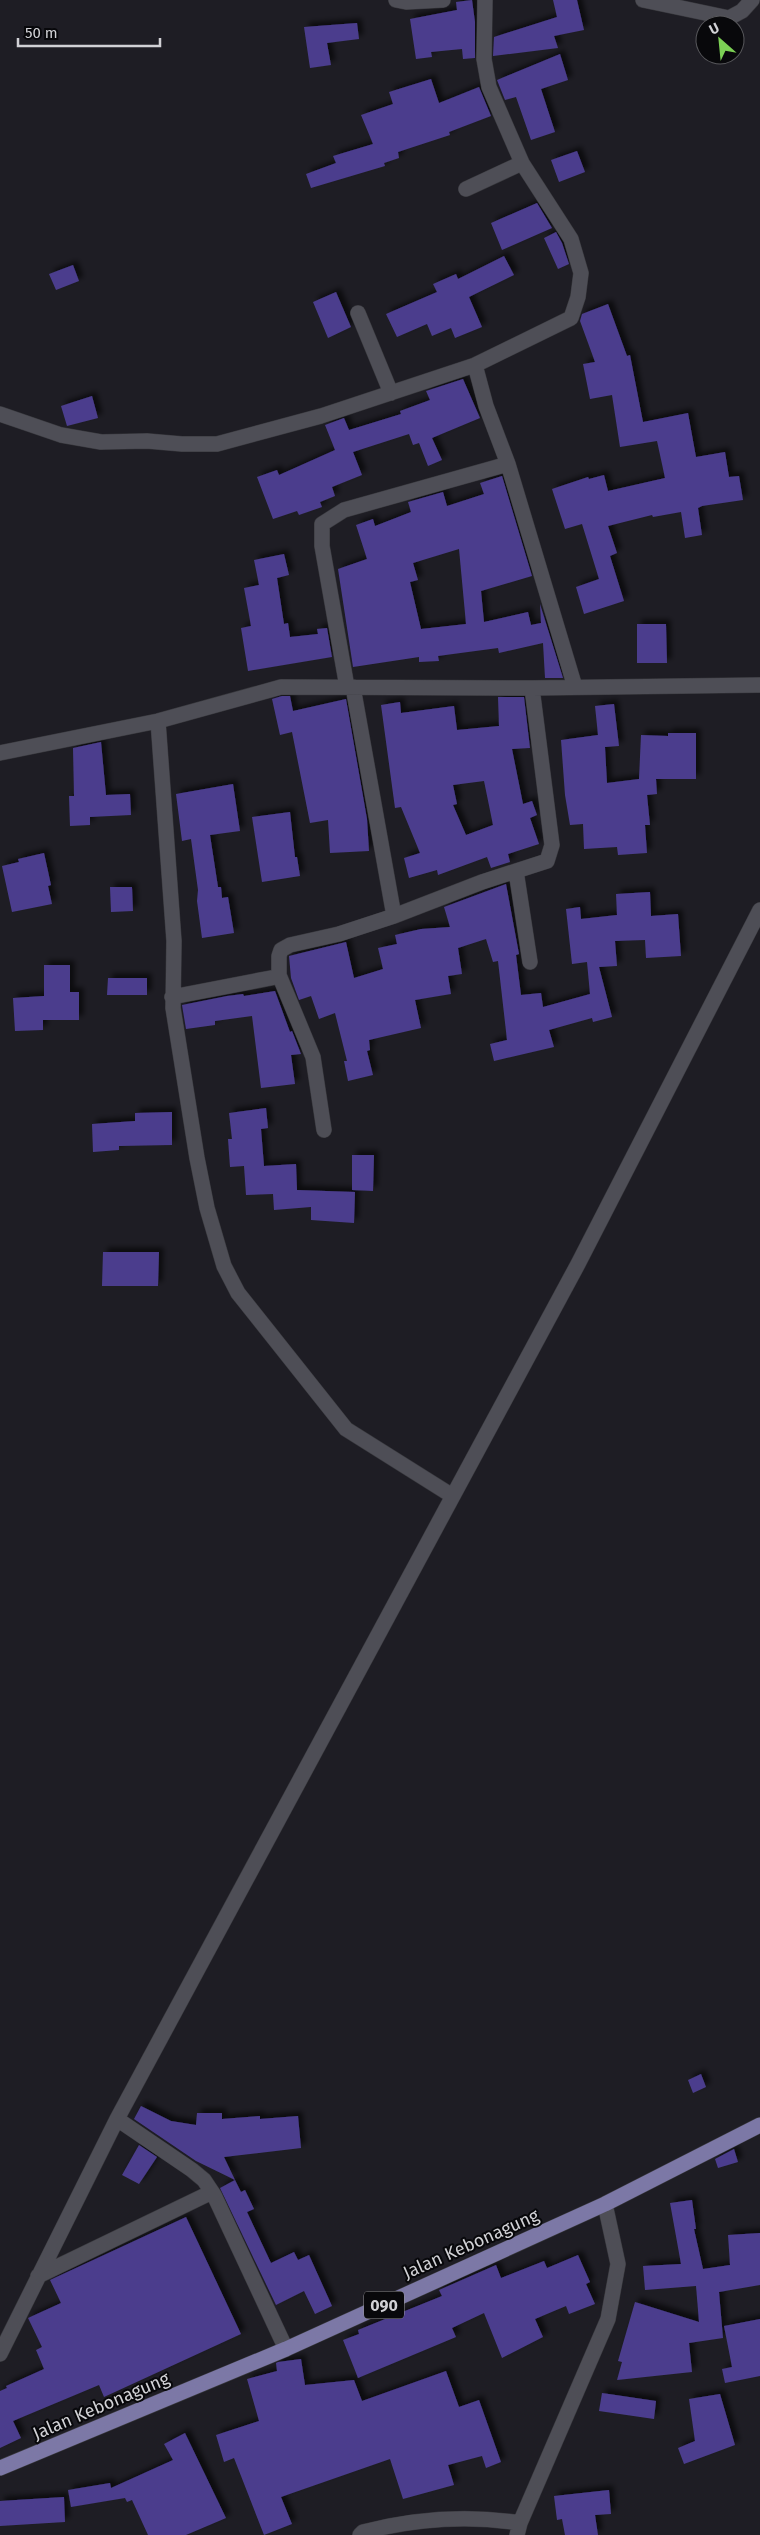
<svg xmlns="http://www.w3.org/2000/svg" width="760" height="2535" viewBox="0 0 760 2535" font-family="'Fira Sans',sans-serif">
  <defs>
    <filter id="shadow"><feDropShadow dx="4.5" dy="-4.5" stdDeviation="2.5" flood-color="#0009"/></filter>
  </defs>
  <rect width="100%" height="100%" fill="#1e1d24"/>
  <path fill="#4b3e8d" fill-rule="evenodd" filter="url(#shadow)" d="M472,0L475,22V58L463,59L462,49L431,52L432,57L416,59L410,19L457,10L456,2Z
    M553,0H577L584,30L554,36L558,48L493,56L494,37L557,17Z
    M357,23L359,39L327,43L331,65L310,68L304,27Z
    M560,54L568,80L541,89L555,132L531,140L516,97L505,100L497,80Z
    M431,79L439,103L479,87L491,116L449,132L450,135L398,152L399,158L384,163L385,166L311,188L306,174L336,163L333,156L373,144L361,115L393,104L389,92Z
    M577,151L585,172L559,182L551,160Z
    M537,203L552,228L502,250L491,223Z
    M556,232L562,243L569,264L558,269L544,238Z
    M504,256L514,275L469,297L482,327L455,338L451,328L432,336L427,324L397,337L386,314L437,292L433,284L456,274L458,279Z
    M73,265L79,281L56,290L49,274Z
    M336,292L351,327L328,338L313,302Z
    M608,304L627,356L630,355L643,422L688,413L696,457L725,452L729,477L739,476L743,500L702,506L698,508L702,535L685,538L681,512L653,517L652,515L608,526L617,553L610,556L624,601L584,614L576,587L599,579L582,524L565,529L552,489L588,477L589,479L604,475L608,491L665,478L657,441L620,447L612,395L590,399L583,364L595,362L580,321L582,314Z
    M463,379L480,418L432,438L442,460L428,466L419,443L413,445L409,434L353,452L362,475L332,487L335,496L320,502L322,507L299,515L297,511L273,519L257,477L277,470L279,475L335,450L325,425L344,418L349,430L401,414L400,411L430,400L426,391Z
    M92,396L98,418L67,426L61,406Z
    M502,476L532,576L481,591L484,622L528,612L531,625L541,623L540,604L563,678H545L543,643L499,653L498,648L438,656L439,661L419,662V657L353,667L338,569L367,559L356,525L373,519L375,526L411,512L408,502L443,492L447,506L484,494L480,483ZM459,549L466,624L421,629L410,582L418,580L413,563Z
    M284,554L289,575L277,578L284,624L288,623L290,637L318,634L317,629L327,628L332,657L248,671L241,628L251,626L244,588L259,585L254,560Z
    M637,624H666L667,663H637Z
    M282,696H290L293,711L346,699L367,819L369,851L330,853L328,820L310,823L292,732L280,735L272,699Z
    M498,697H524L530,748L512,749L523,804L532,801L537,815L530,818L539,844L508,854L510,862L491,868L487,857L438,875L437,870L409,878L404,858L420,853L401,807L395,808L381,705L400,702L401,713L454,706L457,730L499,726ZM484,781L493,825L466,835L453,805L457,804L453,785Z
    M614,704L619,746L605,747L607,783L639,779L641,735L668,736V733H696V779H656L657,794L647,795L650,825H645L647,853L618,855L617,847L584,849L583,824L570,825L565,795L561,740L598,735L595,706Z
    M101,742L106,795L130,794L131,815L90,817V825L70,826L69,796H74L73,748Z
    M233,784L240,831L210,835L218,887H221L222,898L228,897L234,933L202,938L197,901L198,890L191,839L182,841L176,794Z
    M290,812L295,857H297L300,876L262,882L252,817Z
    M44,853L51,885L48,886L52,904L12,912L2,866L19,862L18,859Z
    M506,884L519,954L516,955L521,995L541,993L543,1007L590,994L587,962L572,964L566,909L580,907L581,919L617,915L616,894L650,892L651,916L678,914L681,956L646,958L645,940L615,941L617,966L599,967L612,1017L593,1022L592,1018L549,1030L554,1047L494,1061L490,1044L507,1040L498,961L493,962L486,939L458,948L462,974L448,976L451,994L415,1000L421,1028L369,1040L370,1050L367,1051L373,1075L348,1081L344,1061H347L335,1013L319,1019L311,996L299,1000L291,978L289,956L346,942L354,978L383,969L378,948L397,944L395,935L421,929L450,927L444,907Z
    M110,887H132L133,911L111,912Z
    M44,965H70V992H79V1020H43V1030L15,1031L13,998L44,996Z
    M108,978H147V995H107Z
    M275,991L290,1032L292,1031L301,1054L291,1055L295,1084L261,1088L252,1016L215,1021V1025L186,1029L182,1005L227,996L243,994L244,996Z
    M266,1108L268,1128L261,1129L264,1166L296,1164L297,1190L355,1192L354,1223L311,1220V1207L274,1210L273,1194L246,1195L244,1166L230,1167L228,1139H232L229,1113Z
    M172,1112V1145L119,1146V1150L93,1152L92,1124L135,1121V1113Z
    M352,1155H374L373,1191L352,1190Z
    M103,1252H159L158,1286H102Z
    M701,2074L706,2087L693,2093L688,2080Z
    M141,2106L171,2121L196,2125L197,2113H222V2119L260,2116V2119L298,2116L301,2148L224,2157L235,2180L196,2161L134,2119Z
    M139,2145L157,2157L139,2184L122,2175Z
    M734,2149L738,2162L718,2168L715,2159Z
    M235,2180L241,2192L245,2190L254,2209L247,2212L271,2263L294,2252L298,2260L309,2255L332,2306L315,2314L304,2291L276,2305L220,2188Z
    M692,2200L696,2229H694L703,2269L730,2265L728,2235L760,2233V2285L719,2292L723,2338L689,2343L692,2372L617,2380L622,2362L618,2361L635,2302L699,2322L696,2286L645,2290L643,2266L681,2264L670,2203Z
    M186,2217L241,2334L104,2397L99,2385L13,2421L21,2438L0,2448V2391L7,2388L6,2386L44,2369L36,2350L42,2347L28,2318L61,2303L50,2280Z
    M578,2255L590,2282L586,2284L595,2304L569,2314L566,2306L535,2319L543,2337L502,2358L484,2313L452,2328L456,2337L358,2378L343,2340L359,2334L358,2330L442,2296L439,2290L496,2265L501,2278L544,2261L547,2268Z
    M760,2319V2376L725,2383L722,2369L732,2367L724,2326Z
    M301,2359L305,2385L354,2380L362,2401L446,2371L459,2407L479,2400L501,2462L486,2468L482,2456L448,2465L454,2485L403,2499L390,2459L281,2497L292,2524L264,2535L234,2458L224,2462L216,2435L259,2421L247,2379L277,2371L276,2363L278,2362Z
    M602,2393L656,2401L654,2419L599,2411Z
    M720,2394L735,2445L684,2464L678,2448L695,2441L689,2399Z
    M185,2433L226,2518L186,2535H148L132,2500L127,2502L125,2498L71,2507L68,2490L110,2483L111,2488L173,2460L164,2444Z
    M609,2490L611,2514L595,2515L598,2535H565L562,2519L557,2520L554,2496Z
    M64,2497L65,2522L0,2526V2501Z"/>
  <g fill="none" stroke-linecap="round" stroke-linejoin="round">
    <g stroke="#38383d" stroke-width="16">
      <path id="minor" d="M396,0L406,2L443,0
        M485,0L484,59L489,87L522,163L571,239L581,273L578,297L571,318L475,365L486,406L508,464L575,687
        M643,0L729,18L742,11L752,0
        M466,189L522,163
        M358,313L391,393
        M0,414L61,435L101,442L147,441L182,444H217L321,416L475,365
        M347,687L322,546V524L344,510L508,464
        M353,687L394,916
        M158,721L174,941L173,1008L197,1158L207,1208L224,1266L238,1293L346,1429L451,1495
        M0,753L158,721L281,687L532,688L760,685
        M516,871L530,962
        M279,975L313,1057L324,1130
        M172,997L276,977L279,975V956L281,950L290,945L339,934L394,916L482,882L547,861L552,845L532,688
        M117,2119L192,2170L204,2180L214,2195L286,2349
        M38,2276L212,2192
        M0,2354L117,2119L578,1264L760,910
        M520,2523L608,2319L618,2264L605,2204
        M360,2535L363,2532C414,2519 467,2515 520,2523L517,2535"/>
    </g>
    <g stroke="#38383d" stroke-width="16">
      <path id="major" d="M0,2468L286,2349L605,2204L760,2125"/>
    </g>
    <use href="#minor" stroke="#4e4e56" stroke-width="15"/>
    <use href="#major" stroke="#7c78a6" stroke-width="15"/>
  </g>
  <g text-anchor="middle" stroke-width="4" stroke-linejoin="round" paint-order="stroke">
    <rect fill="#08080b" stroke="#959598" stroke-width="1" x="364" y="2291.5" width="40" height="27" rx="4"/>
    <g font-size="16" font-weight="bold" fill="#d1d1d5">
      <text x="384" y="2311">090</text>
    </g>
    <g font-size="18" fill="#d1d1d5" stroke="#08080b">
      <text transform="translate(471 2244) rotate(-24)" y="6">Jalan Kebonagung</text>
      <text transform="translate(101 2406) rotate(-23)" y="6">Jalan Kebonagung</text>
    </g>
  </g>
  <g transform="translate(720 40) rotate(333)"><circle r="24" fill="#08080b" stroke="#58585c"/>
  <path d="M0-4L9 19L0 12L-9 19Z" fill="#7cd155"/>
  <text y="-8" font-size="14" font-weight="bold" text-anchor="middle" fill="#d1d1d5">U</text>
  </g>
  <path d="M18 38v8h142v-8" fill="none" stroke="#d1d1d5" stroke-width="2.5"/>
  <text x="25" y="38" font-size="15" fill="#d1d1d5" stroke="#08080b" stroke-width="4" paint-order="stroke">50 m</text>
</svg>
